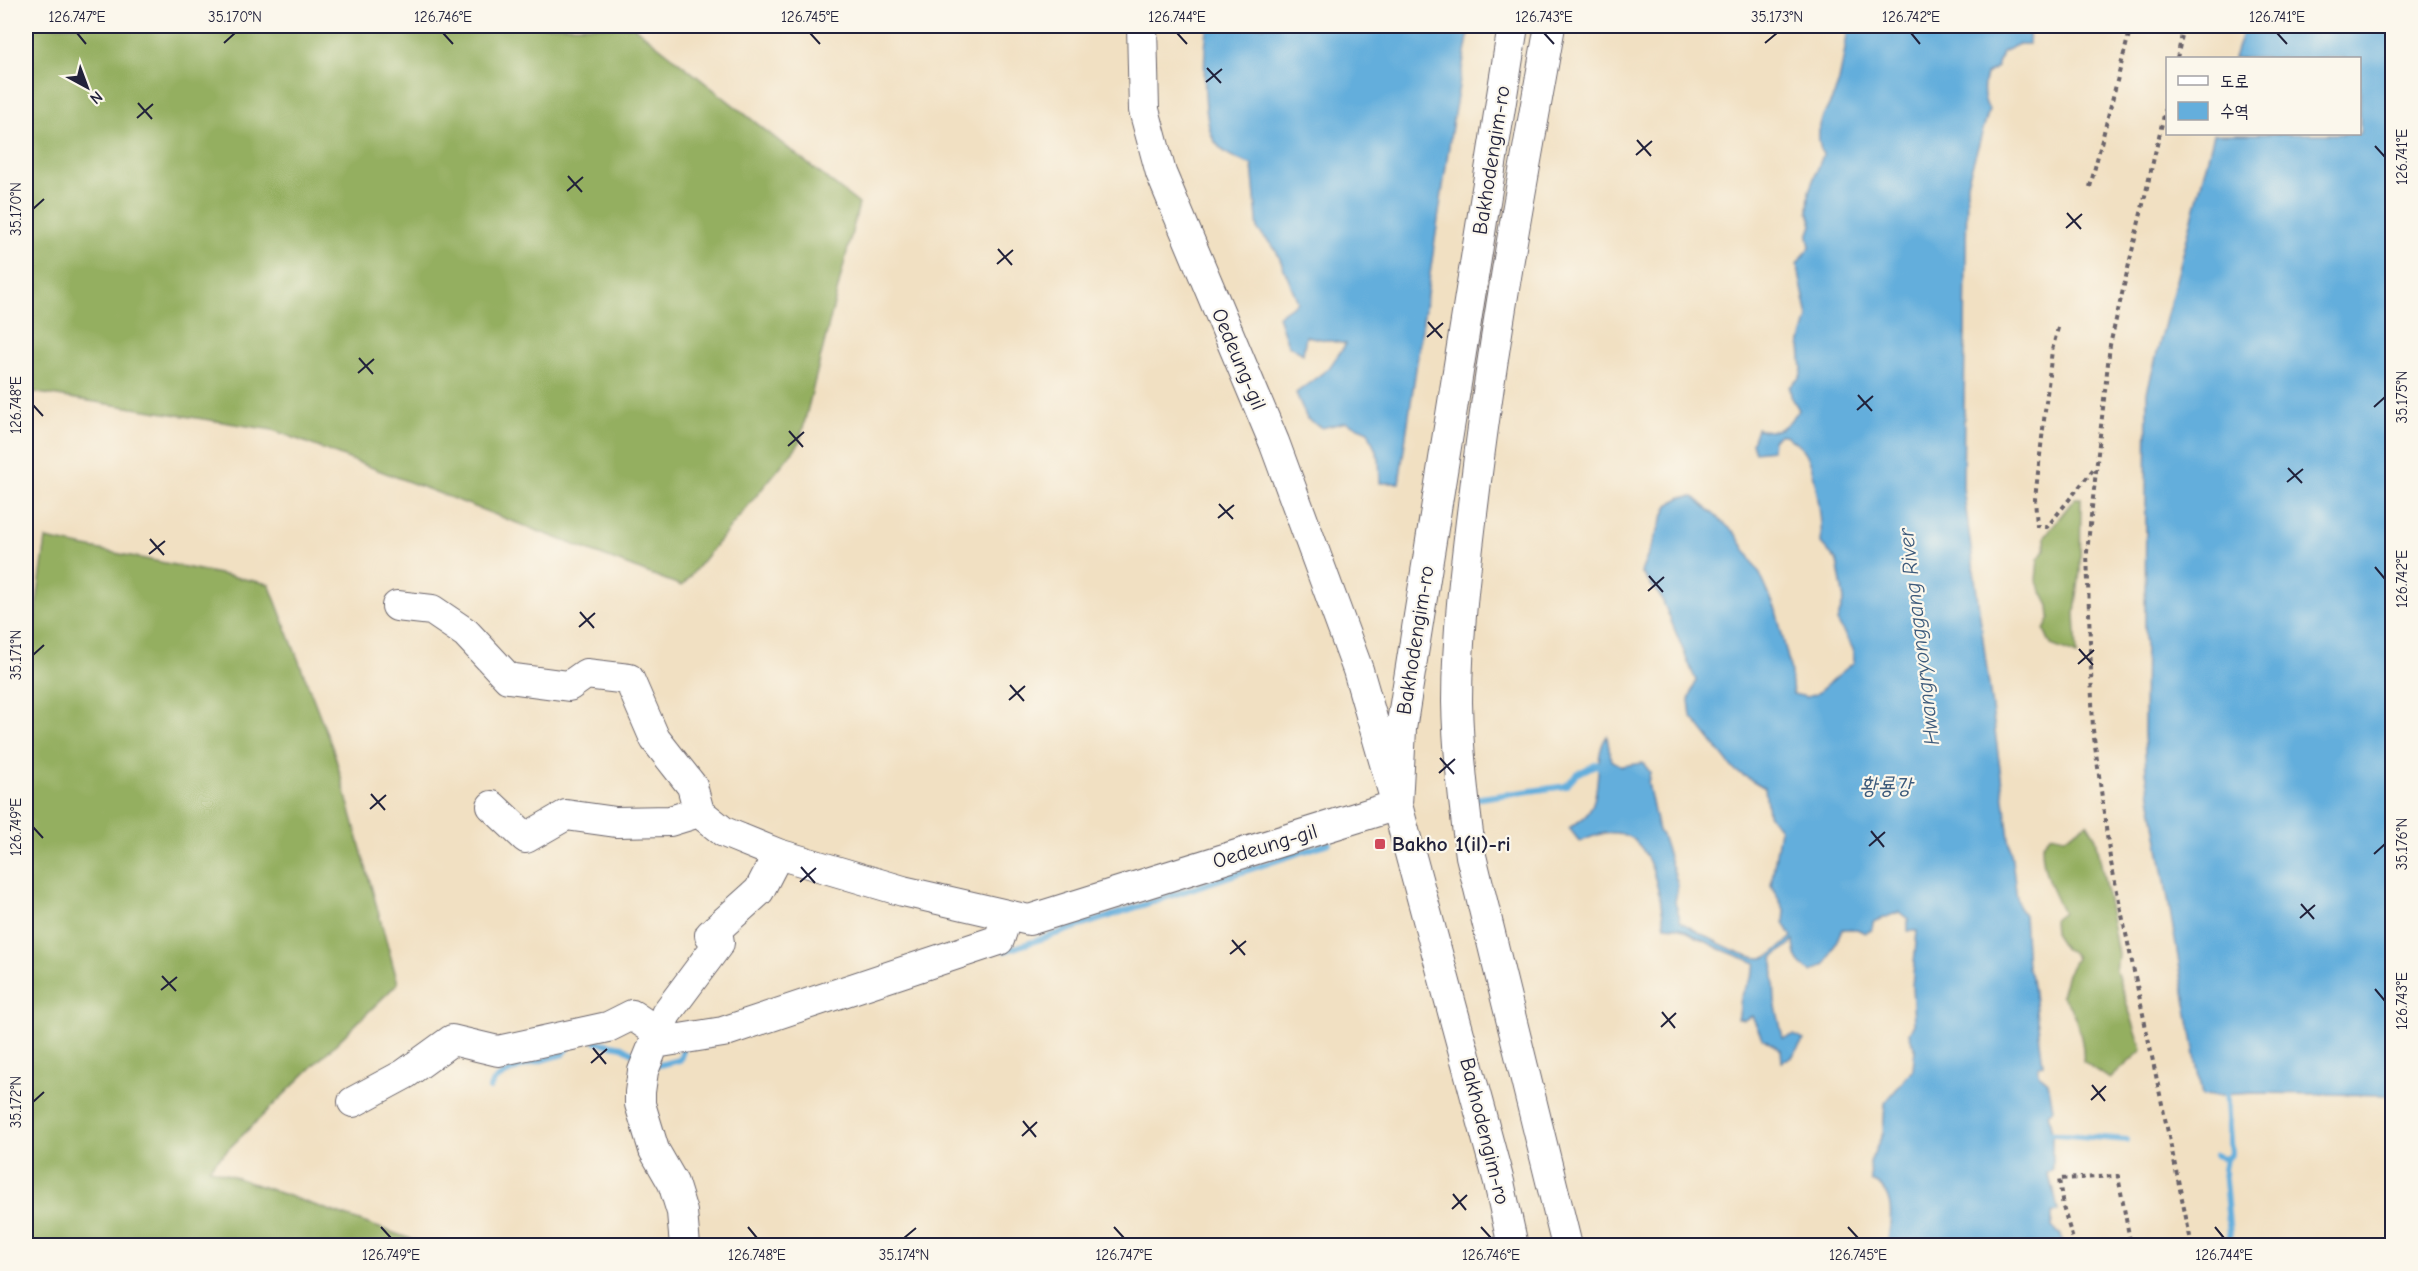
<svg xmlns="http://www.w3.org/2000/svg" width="2418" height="1271" viewBox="0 0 2418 1271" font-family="'Comic Neue','Poor Story',sans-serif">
  <rect width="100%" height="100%" fill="#fbf7ec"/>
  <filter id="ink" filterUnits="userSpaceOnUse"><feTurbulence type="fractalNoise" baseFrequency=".0167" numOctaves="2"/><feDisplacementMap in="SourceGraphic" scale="12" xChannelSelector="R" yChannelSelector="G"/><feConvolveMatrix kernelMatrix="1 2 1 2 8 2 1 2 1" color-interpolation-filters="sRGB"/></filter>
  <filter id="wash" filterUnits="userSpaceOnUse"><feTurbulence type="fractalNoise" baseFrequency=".008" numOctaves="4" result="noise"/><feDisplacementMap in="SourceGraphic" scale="24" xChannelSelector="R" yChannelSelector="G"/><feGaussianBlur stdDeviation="1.35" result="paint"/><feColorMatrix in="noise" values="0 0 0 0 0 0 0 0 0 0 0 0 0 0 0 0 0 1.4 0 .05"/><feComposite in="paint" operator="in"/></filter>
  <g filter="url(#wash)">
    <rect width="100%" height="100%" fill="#f1e0c2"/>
    <path fill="#94af61" stroke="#5b684e" stroke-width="1.5" d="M26,26H633L859,204L799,444L682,586L273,430L26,391Z
      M2075,498H2081L2080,571L2075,613L2077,655L2051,645L2044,630L2050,618L2049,606L2036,580L2038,559L2045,550V536Z
      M46,539L269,584L334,752L398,983L209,1168L428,1245H26V677Z
      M2087,823L2096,838L2105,884L2118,955L2116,971L2142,1050L2110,1079L2083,1061C2085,1044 2075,1007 2061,996L2067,974L2076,958L2073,953L2065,950L2054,933L2053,920L2063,912C2051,890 2042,870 2042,845L2051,835L2064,838Z"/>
    <path fill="#64aedc" stroke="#43688c" stroke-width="1.5" d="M1208,26H1470L1453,119L1399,483H1380L1379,459L1368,431L1346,422L1322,428L1307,419L1296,393L1329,368L1346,344L1306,336L1303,354L1288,345L1278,316L1298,302L1276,250L1258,230L1252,165C1237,159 1223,155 1214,140C1202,120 1203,49 1208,26Z
      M1848,26H2029V44H2019L2002,52L1997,67L1986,74C1982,87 1982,98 1989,110L1967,183L1963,487L2018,906L2024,915L2027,967L2032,979L2043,1064L2038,1067L2039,1074L2048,1082L2053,1109L2048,1113L2052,1133V1170L2047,1173L2054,1190L2058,1211L2052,1214V1227L2061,1235L2063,1245H1887C1891,1224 1897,1190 1871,1181L1870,1162L1883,1133L1885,1103L1913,1069L1915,1049L1909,1034L1914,1024L1912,986L1917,931H1908V919L1899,912L1873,922L1872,930L1865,933L1857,929H1842L1826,964L1812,972C1797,964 1795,957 1794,941L1773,958L1775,1002L1783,1038L1794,1035L1804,1040L1792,1057L1782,1062L1781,1050L1762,1038L1752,1016L1744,1020L1738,1019C1741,1011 1739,1001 1742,995C1747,982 1753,979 1756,963L1720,949L1678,927L1665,926C1656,878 1648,807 1580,842L1569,828C1575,824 1584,819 1588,813C1603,792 1593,754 1607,736L1611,760L1622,766L1643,763L1650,772L1648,783L1658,831L1662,835L1678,885L1675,902L1681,922C1698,932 1745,960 1762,958C1772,958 1785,943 1792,937L1784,922L1785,911L1771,885L1780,829L1768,814L1765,788L1734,770L1691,716L1689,700L1696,681L1661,597L1641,572L1668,505L1681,497H1694L1735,533L1760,574L1776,610L1790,667L1793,694L1807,697L1816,694L1854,662L1853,649L1837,621L1844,600L1837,561L1821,543C1823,526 1815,464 1804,450C1800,444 1791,441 1786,435H1779L1773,440L1772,450L1755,452L1752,443L1757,428C1777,437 1788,425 1799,410L1791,396L1790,387L1800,377L1802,370L1800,345L1808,317L1797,264L1810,247L1808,236L1812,225L1808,212L1809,191L1823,155C1809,122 1833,108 1839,81C1843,63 1846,43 1848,26Z
      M2244,26H2392V1095L2254,1093L2202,1096L2146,772L2144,734L2147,392L2214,134H2360V58H2234Z"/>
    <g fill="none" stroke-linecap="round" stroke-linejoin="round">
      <path stroke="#64aedc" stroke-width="6" d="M1473,799L1566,786L1577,774L1597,764L1604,773
        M1005,951L1329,843
        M596,1042L622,1047L640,1057
        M655,1066L680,1060L683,1050
        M490,1088C495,1071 546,1059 563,1054L569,1047
        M2226,1090L2231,1154L2226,1159L2224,1170L2231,1246
        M2044,1133L2127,1140
        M2215,1155L2226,1159"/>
    </g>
  </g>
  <g filter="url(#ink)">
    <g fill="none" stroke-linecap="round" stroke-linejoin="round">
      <g stroke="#6a646a" stroke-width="32">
        <path id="minor" d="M1513,26L1401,729L1397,805L1499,1182L1513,1246
          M1550,26C1523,177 1495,328 1476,481C1467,554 1457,629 1457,702C1458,754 1464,805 1471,856L1567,1246
          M397,606L432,610L466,633L508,678L569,686L586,674L629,679L655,739L692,786L699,812L724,832L778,854L903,891L1029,920L1397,805L1358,670L1274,442L1161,173L1144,110L1142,26
          M492,806L526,838L566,815L616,822L670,821L699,812
          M655,1043L723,1032L999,940L1007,916
          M353,1102L405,1074L452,1040L498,1051L608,1027L632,1015L659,1033
          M685,1246L682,1212L673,1183L654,1150L640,1104V1092L643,1071L666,1014L719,943L718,937L710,935L759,891L778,854"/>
      </g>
      <path stroke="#6a646a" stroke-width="4" stroke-dasharray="4.5 4.5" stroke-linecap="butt" d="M2177,58L2184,26
        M2168,98L2110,345L2087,552L2093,730L2110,858L2192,1246
        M2090,187L2131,26
        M2058,328L2052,350L2035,499L2037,526L2047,527L2096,466
        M2075,1246L2063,1207L2059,1179L2118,1176L2131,1246"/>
      <use href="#minor" stroke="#fff" stroke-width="30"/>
    </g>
  </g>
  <path fill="none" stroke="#22223b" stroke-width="2" d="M77,33L86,44M443,33L453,44M810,33L820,44M1177,33L1187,44M1544,33L1554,44M1911,33L1920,44M2277,33L2287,44M224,43L235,33M1765,43L1777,33M1207,68L1221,83M1206,82L1222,69M138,103L152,119M137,118L153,104M1637,140L1651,156M2375,146L2385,157M1636,155L1652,141M568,176L582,192M567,191L583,177M33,209L44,199M2067,213L2081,229M2066,228L2082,214M998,249L1012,265M997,264L1013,250M1428,322L1442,338M1427,337L1443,323M359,358L373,374M358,373L374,359M1858,395L1872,411M33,405L43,416M2374,407L2385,397M1857,410L1873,396M789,431L803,447M788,446L804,432M2288,468L2302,483M2287,482L2303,469M1219,504L1233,519M1218,518L1234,505M150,539L164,555M149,554L165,541M2375,567L2385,579M1649,576L1663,592M1648,591L1664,577M580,612L594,628M579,627L595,613M2079,649L2093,665M33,655L44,645M2078,664L2094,650M1010,685L1024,701M1009,700L1025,686M1440,758L1454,774M1439,773L1455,759M371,794L385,810M370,809L386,795M33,827L43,838M1871,831L1884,847M1869,846L1885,832M2374,854L2385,844M801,867L815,883M800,882L816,868M2301,904L2314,919M2300,918L2315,905M1232,940L1245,955M1230,954L1246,941M162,976L176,991M2375,989L2385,1001M161,990L177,977M1662,1012L1675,1028M1661,1027L1676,1013M593,1048L606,1064M591,1063L607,1049M2092,1085L2105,1101M2091,1100L2106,1086M33,1102L44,1092M1023,1121L1036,1137M1022,1136L1037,1122M1453,1194L1466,1210M1452,1209L1467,1195M381,1227L391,1238M748,1227L757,1238M1114,1227L1124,1238M1481,1227L1491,1238M1848,1227L1858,1238M2215,1227L2224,1238M904,1238L916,1228"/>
  <rect fill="#d1495b" stroke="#fbf7ec" stroke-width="2" x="1374" y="838" width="12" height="12" rx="3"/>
  <g text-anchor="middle" stroke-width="4.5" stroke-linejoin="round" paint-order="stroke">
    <g font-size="21" fill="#22223b" stroke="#fbf7ec">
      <text transform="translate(1491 160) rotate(-81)" y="7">Bakhodengim-ro</text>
      <text transform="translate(1239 359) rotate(67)" y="7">Oedeung-gil</text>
      <text transform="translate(1415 640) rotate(-81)" y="7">Bakhodengim-ro</text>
      <text transform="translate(1265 846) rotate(-17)" y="7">Oedeung-gil</text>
      <text transform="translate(1485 1131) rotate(76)" y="7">Bakhodengim-ro</text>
    </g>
    <g font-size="21" font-weight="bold" fill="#22223b" stroke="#fbf7ec" text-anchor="start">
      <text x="1392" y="851">Bakho 1(il)-ri</text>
    </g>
    <g font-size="22" font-style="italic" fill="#3c5a7b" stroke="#fbf7ec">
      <text transform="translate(1918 637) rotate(-97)" y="8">Hwangryonggang River</text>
      <text x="1886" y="793">황룡강</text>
    </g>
  </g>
  <rect width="2418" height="1271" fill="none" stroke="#fbf7ec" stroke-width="66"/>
  <rect x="2166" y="57" width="195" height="78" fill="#fbf7ec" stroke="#a4a2a5" stroke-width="1.5"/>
  <rect x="2178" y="76" width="30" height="9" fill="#ffffff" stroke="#a4a2a5" stroke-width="1.5"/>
  <text x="2220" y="87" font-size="18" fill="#22223b">도로</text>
  <rect x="2178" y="102" width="30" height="18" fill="#64aedc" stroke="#a4a2a5" stroke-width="1.5"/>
  <text x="2220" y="117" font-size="18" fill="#22223b">수역</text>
  <g transform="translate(87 87) rotate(139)" stroke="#fbf7ec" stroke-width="4.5" paint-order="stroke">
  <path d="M0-4.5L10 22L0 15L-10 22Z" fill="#22223b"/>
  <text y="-9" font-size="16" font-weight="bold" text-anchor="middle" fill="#22223b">N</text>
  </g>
  <rect x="33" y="33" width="2352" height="1205" fill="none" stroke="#22223b" stroke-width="2"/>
  <g font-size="15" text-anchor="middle" fill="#22223b">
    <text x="77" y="22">126.747°E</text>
    <text x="235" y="22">35.170°N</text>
    <text x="443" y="22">126.746°E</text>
    <text x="810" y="22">126.745°E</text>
    <text x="1177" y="22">126.744°E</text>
    <text x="1544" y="22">126.743°E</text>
    <text x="1777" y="22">35.173°N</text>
    <text x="1911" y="22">126.742°E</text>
    <text x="2277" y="22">126.741°E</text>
    <text transform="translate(2402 157) rotate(-90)" y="5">126.741°E</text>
    <text transform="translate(16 209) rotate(-90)" y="5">35.170°N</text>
    <text transform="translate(2402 397) rotate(-90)" y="5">35.175°N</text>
    <text transform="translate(16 405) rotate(-90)" y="5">126.748°E</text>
    <text transform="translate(2402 579) rotate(-90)" y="5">126.742°E</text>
    <text transform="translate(16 655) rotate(-90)" y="5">35.171°N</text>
    <text transform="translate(16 827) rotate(-90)" y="5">126.749°E</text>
    <text transform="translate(2402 844) rotate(-90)" y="5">35.176°N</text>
    <text transform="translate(2402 1001) rotate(-90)" y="5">126.743°E</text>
    <text transform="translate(16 1102) rotate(-90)" y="5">35.172°N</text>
    <text x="391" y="1260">126.749°E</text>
    <text x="757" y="1260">126.748°E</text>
    <text x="904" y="1260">35.174°N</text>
    <text x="1124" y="1260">126.747°E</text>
    <text x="1491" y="1260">126.746°E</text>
    <text x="1858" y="1260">126.745°E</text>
    <text x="2224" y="1260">126.744°E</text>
  </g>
</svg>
